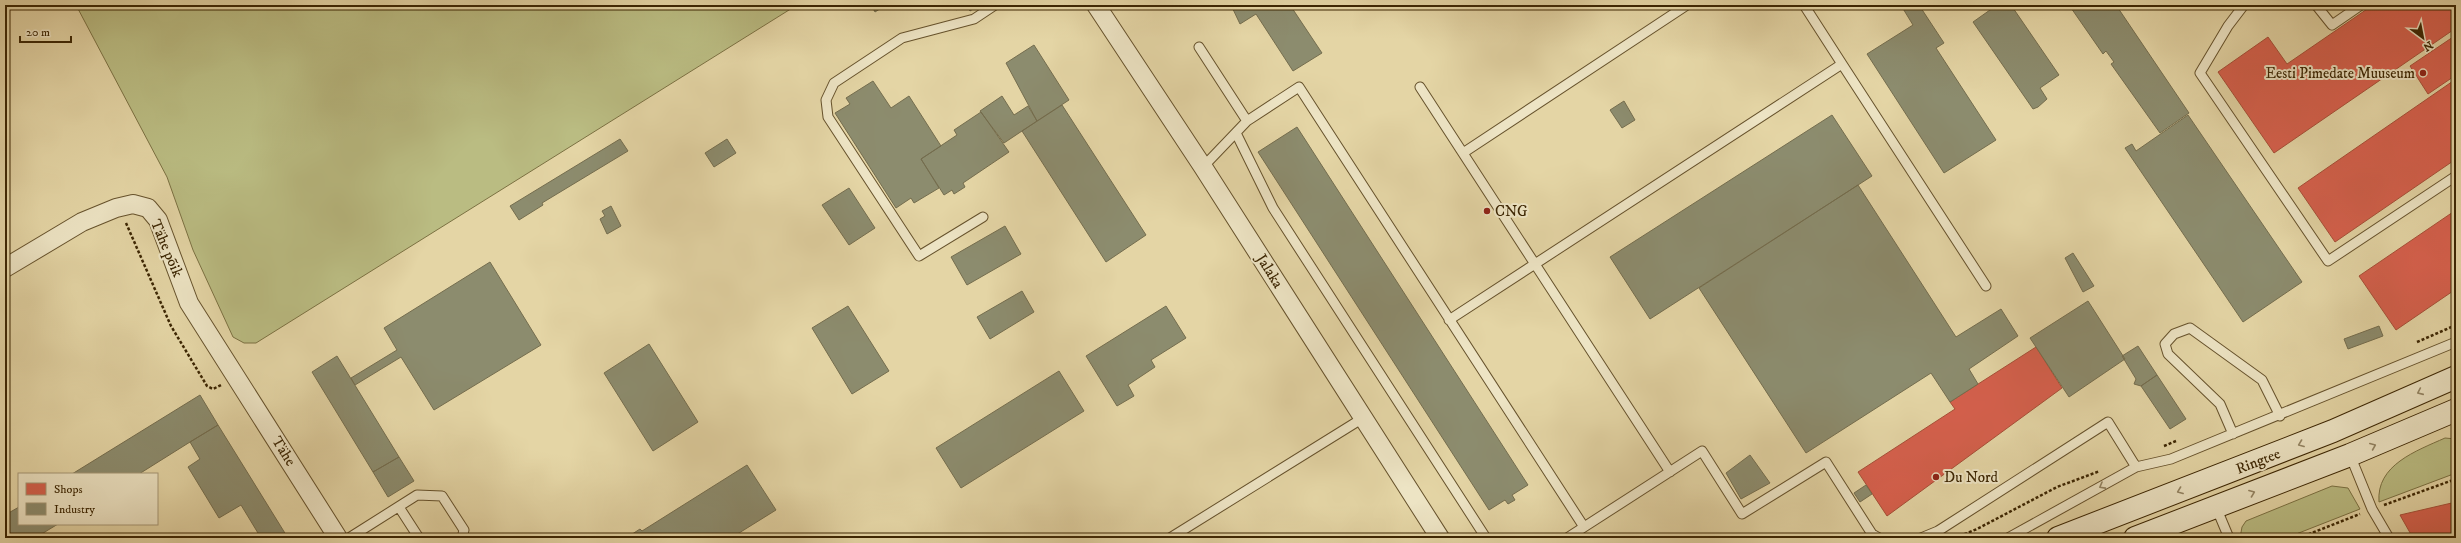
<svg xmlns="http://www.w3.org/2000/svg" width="2461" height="543" viewBox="0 0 2461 543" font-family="'IM FELL DW Pica',serif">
  <rect width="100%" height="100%" fill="#e4d5a5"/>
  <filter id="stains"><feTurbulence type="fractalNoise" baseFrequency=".005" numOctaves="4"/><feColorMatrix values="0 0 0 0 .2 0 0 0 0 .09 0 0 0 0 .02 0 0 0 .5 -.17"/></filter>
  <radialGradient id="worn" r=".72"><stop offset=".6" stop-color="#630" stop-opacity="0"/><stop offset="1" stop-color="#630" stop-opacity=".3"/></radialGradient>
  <path fill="#babc82" stroke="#7b7142" d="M76,5H797L256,343H244L233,337L193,250L167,177Z
    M2445,438L2456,439V473L2379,502C2376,465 2416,451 2445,438Z
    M2332,486L2348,488L2360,509L2286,538H2240L2242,527L2246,521Z"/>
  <path fill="#d6604d" stroke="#a84f37" d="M2373,5H2456V28L2274,153L2218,72L2268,37L2287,64Z
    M2456,35V75L2428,94L2410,66Z
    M2456,79V159L2335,242L2298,188Z
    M2456,210V289L2396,330L2359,276Z
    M2036,347L2062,388L1887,516L1858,472L1955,409L1950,402Z
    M2456,502V538H2413L2400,515Z"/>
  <path fill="#8c8c6e" stroke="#746d4e" d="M871,5H886L875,12Z
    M953,5H963L956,10Z
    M967,5H979L970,11Z
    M1231,5H1290L1322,53L1293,71L1256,14L1240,24Z
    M1905,5H1919L1944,43L1936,48L1996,140L1944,173L1867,54L1913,25L1902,7Z
    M1997,5H2011L2059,75L2040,88L2047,99L2038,107L2033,109L1973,22Z
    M2069,5H2116L2189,113L2160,133L2111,64L2114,62L2106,51L2103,54Z
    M1034,45L1069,100L1037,121L1006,63Z
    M873,81L891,108L909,96L941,146L921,159L939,188L914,203L911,198L896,208L835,113L850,104L846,98Z
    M1002,96L1014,115L1028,106L1037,121L1004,143L980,111Z
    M1624,101L1635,120L1622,128L1610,110Z
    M1062,105L1146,235L1106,262L1022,131Z
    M981,112L1009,152L963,183L965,187L954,194L952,190L944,195L921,159L957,135L954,130Z
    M1832,115L1872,176L1650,319L1610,257Z
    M2188,115L2302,282L2243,322L2125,148L2132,144L2136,151Z
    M1297,127L1528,485L1512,495L1515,500L1508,504L1505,500L1489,510L1258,152Z
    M620,139L628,151L542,203L543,205L519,220L510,206Z
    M727,139L736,153L714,167L705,153Z
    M1858,185L1956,337L2001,309L2018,336L1969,369L1978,384L1950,402L1931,373L1806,453L1699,288Z
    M849,188L875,228L849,245L822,205Z
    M611,206L621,226L607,234L600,219L605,216L602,211Z
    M1005,226L1021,254L967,285L951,257Z
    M2073,253L2094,286L2083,292L2065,258Z
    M490,262L541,345L434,410L401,357L355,385L351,378L397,350L384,328Z
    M1022,291L1034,312L990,339L977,317Z
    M2088,301L2125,359L2069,397L2030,338Z
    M848,306L889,371L852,394L812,328Z
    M1166,306L1186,338L1151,360L1155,367L1128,385L1134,396L1117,406L1086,356Z
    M2379,326L2383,336L2348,349L2344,339Z
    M649,344L698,422L653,451L604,373Z
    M2138,346L2157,375L2141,386L2134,384L2136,379L2122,356Z
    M337,356L399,457L373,472L312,372Z
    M1059,371L1084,411L961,488L936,448Z
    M2157,375L2186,419L2170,429L2141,386Z
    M200,395L218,425L190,442L139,474H72Z
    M218,425L288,538H261L241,505L219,518L188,467L200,459L190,442Z
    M1750,455L1770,483L1741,499L1726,473Z
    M399,457L414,481L388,497L373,472Z
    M747,465L776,510L731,538H626L640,529L642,531Z
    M1866,485L1872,494L1860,502L1854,493Z
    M19,507V524H58L35,538H5V515Z"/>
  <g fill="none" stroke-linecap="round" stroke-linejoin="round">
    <g stroke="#66522c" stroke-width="11">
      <path id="lane" d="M1804,5L1842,64
        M2244,5L2228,26L2200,73L2328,261L2456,176
        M2316,5L2332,25L2361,5
        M1199,47L1247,121
        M1420,87L1670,472
        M1236,133L1273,208L1486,538
        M1463,153L1687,5
        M1203,167L1247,121L1299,87L1584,527
        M983,217L919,256L828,117L826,100L834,83L902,38L974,19L995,5
        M1449,320L1842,64L1986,286
        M2233,434L2220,404L2168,354L2165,344L2174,334L2190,328L2262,380L2280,416
        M2350,455L2372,509L2389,538
        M399,507L419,538
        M2216,507L2229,538
        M349,538L417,495L442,496L464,530L462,538
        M1170,538L1363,418
        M1567,538L1702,451L1742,514L1826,462L1872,534L1879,538
        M1921,538L1938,531L2108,422L2136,467
        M2008,538L2136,467L2171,459L2456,342"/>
    </g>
    <g stroke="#66522c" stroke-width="20">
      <path id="street" d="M1096,5L1203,167L1440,538
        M5,268L82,222L116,208L133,204L148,208L158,220L189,303L338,538"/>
    </g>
    <g stroke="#3c2603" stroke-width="24">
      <path id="secondary" d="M2058,538L2333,431L2456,377
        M2135,538L2350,455L2456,410"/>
    </g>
    <path stroke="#3c2603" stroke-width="2.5" stroke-dasharray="3 2" stroke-linecap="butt" d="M126,223L171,326L207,386L213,389L221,385
      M2417,342L2456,325
      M2164,446L2176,441
      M2384,505L2456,479
      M1955,538L1977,529L2057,487L2100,471
      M2299,538L2360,514"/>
    <use href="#lane" stroke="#ede4c4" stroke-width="9"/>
    <use href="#street" stroke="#ede4c4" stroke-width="18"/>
    <use href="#secondary" stroke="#ede4c4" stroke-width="22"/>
  </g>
  <defs><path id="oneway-chevron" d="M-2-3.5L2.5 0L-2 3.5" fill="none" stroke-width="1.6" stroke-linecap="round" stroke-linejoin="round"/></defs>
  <g stroke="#948564">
    <use href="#oneway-chevron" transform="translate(2420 392) rotate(156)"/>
    <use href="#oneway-chevron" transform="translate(2301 444) rotate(159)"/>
    <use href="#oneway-chevron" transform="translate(2373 446) rotate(-23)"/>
    <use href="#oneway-chevron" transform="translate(2102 486) rotate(151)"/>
    <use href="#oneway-chevron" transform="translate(2180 491) rotate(159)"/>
    <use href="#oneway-chevron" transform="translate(2252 493) rotate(-21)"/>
  </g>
  <g fill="#8f2418" stroke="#ede4c4" stroke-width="1.5">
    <circle cx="2423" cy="73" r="4"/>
    <circle cx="1487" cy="211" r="4"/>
    <circle cx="1936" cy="477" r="4"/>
  </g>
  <g text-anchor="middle" stroke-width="4" stroke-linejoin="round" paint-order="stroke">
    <g font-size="15" fill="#3c2603" stroke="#ede4c4" text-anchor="start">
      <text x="2415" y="78" text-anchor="end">Eesti Pimedate Muuseum</text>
      <text x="1495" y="216">CNG</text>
      <text x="1944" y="482">Du Nord</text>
    </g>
    <g font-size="15" fill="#3c2603" stroke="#ede4c4">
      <text transform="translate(167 248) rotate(67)" y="5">Tähe põik</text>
      <text transform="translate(1270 271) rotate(58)" y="5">Jalaka</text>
      <text transform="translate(284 451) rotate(58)" y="5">Tähe</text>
      <text transform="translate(2258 461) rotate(-21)" y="5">Ringtee</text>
    </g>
  </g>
  <rect width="2461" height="543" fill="none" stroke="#e4d5a5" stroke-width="20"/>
  <rect x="6" y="6" width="2449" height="531" fill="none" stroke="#3c2603" stroke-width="2"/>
  <rect x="10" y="10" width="2441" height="523" fill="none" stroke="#3c2603"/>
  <rect x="18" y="473" width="140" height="52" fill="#ede4c4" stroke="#a69877"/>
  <rect x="26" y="483" width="20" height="12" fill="#d6604d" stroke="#a69877"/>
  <text x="54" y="493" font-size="12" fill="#3c2603">Shops</text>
  <rect x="26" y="503" width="20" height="12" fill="#8c8c6e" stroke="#a69877"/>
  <text x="54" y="513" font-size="12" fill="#3c2603">Industry</text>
  <g transform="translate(2423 38) rotate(148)" stroke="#ede4c4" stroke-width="3" paint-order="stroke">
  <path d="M0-3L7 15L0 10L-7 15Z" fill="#3c2603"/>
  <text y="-6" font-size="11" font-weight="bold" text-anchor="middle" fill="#3c2603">N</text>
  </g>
  <path d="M20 36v6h51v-6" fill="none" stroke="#3c2603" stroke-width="2"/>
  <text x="26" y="36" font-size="12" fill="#3c2603" stroke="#ede4c4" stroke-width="3" paint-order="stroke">20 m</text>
  <rect width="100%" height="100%" filter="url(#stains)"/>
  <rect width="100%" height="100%" fill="url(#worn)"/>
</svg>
